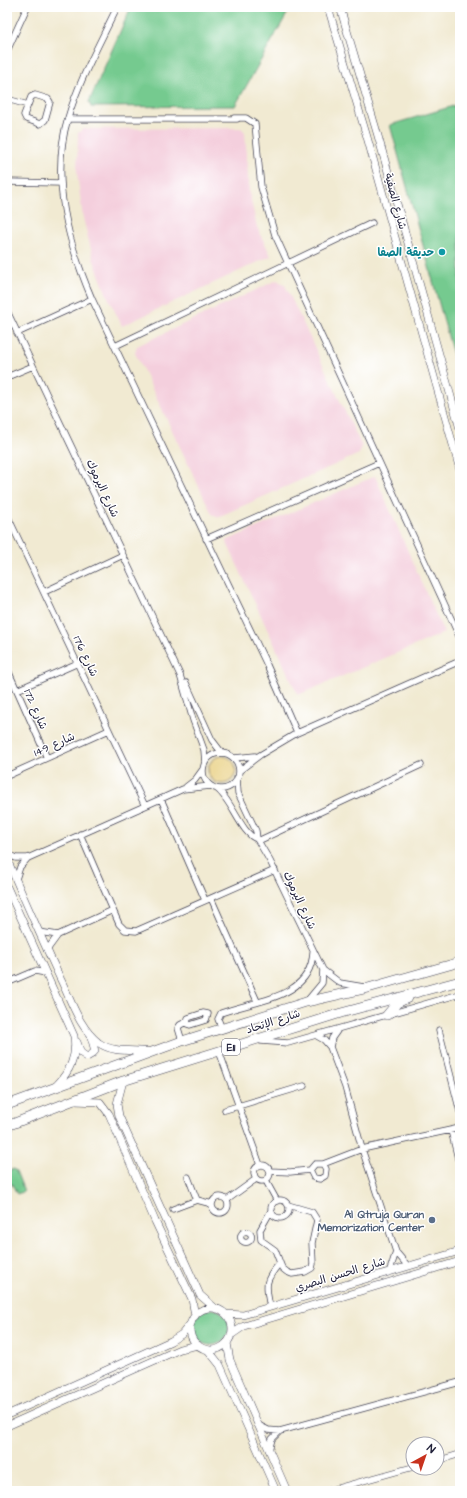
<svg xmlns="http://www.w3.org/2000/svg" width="467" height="1498" viewBox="0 0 467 1498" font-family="'Architects Daughter','Playpen Sans Arabic',sans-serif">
  <rect width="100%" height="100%" fill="#fff"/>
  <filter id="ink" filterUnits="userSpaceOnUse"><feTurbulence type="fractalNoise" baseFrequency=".025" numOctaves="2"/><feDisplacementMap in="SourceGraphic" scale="8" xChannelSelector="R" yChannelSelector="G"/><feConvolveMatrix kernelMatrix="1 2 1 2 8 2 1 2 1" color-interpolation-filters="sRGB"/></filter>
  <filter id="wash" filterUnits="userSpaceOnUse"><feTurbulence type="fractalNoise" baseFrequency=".012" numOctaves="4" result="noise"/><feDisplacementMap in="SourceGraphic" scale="16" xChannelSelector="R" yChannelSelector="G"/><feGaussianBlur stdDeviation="0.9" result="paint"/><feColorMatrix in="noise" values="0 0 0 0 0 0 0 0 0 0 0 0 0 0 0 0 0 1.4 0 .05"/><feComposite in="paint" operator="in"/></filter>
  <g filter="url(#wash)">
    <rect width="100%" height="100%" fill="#f1ead2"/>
    <path fill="#f4cfdd" d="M241,128L245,132L249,192L257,227L271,256L122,326L107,295L94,261L83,218L77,173L78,133L83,129Z
      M277,280L285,285L362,447L359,454L218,517L212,514L135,353L137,346Z
      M375,476L444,633L298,695L226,541Z"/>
    <path fill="#74ca8f" stroke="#4b7665" d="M131,7H291L235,106L91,107L89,102Z
      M460,104V380L390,125Z
      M13,1169L16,1171L24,1191L17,1194L12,1184L7,1186V1172Z
      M193 1327a18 18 0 1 1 36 0a18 18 0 1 1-36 0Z"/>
    <path fill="#eeda9e" stroke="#887e6c" d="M208 770a14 14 0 1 1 28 0a14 14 0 1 1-28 0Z"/>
  </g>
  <g filter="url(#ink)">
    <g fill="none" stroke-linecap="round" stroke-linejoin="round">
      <g stroke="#414052" stroke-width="7">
        <path id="minor" d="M117,7C100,43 79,80 68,118C50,178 68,243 92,299L267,665L297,733
          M7,51L27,7
          M35,95L48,99L50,102L45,120L40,124L26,119L24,115L31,97Z
          M7,99L28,105
          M234,118H246L255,124L261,187L275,235L460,638
          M68,119H237
          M7,182L61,183
          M7,311L180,675L193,720L204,750L205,763
          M17,333L92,299
          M115,346L372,223
          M7,377L33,366
          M7,515L145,806
          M206,539L379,463
          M44,592L123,555
          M7,668L47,758
          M186,683L212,740L222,753
          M17,690L78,663
          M203 771a18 18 0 1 1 36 0a18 18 0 1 1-36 0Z
          M234,758L255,756
          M239,771L260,755L297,733L460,661
          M7,776L109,730
          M237,778L238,793L256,831L257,839L270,861L323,970L340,983L364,987
          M186,787L195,780L203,769
          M217,789C232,800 241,834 257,839
          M161,799L205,900
          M80,834L119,924L125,930L136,931L275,870
          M258,841L421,765
          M7,854L16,858H28L183,789L211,786
          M16,879L20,867L28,858
          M211,898L257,1001
          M39,932L58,935
          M47,950L58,935L113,910
          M7,983L35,971L46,973
          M307,1001L322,983L323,970
          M203,1013L208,1014L206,1020L190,1025L187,1024L188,1018Z
          M222,1029L218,1019L221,1013C255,1000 311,999 313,952
          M439,1030L460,1112
          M317,1036L324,1040L330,1047L345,1087L362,1149L396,1252L407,1265
          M182,1041L178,1028L180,1025L186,1022
          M261,1041L288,1043L460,994
          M330,1047L332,1038L337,1031
          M219,1051L260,1165
          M225,1110L304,1086
          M451,1130L460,1167
          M323,1164L326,1169L325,1176L320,1179L314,1178L310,1170L315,1164H323L362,1149L460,1128
          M254 1173a8 8 0 1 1 16 0a8 8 0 1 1-16 0Z
          M270,1171L290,1172L310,1170
          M188,1177L197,1200
          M266,1181L277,1201
          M212 1205a8 8 0 1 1 16 0a8 8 0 1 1-16 0Z
          M227,1200L256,1179
          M271 1209a9 9 0 1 1 18 0a9 9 0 1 1-18 0Z
          M173,1209L197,1200L212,1204
          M272,1209L260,1230L261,1240L275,1250L282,1268L287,1272L292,1274L305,1272L312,1268L313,1264L312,1243L317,1220L312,1212L288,1205
          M240.5 1237a5.5 5.5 0 1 1 11 0a5.5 5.5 0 1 1-11 0Z
          M390,1270L396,1252
          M270,1307C265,1284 265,1280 280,1263
          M258,1425L268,1430L280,1431L460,1382
          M269,1450L272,1439L280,1431
          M437,1461L460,1454
          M327,1491L413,1467"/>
      </g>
      <g stroke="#414052" stroke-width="8">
        <path id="tertiary" d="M227,1343L230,1360L287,1491
          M208,1350L220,1365L276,1491
          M7,1415L171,1341L182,1334L191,1323
          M7,1426L180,1349L198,1345"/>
      </g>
      <g stroke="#414052" stroke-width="8">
        <path id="secondary" d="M328,7L367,137L460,470
          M340,7L378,136L460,429
          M7,859C24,899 42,939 60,978C71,1000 79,1028 99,1043C115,1054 134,1049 152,1052
          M7,887L74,1036C77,1057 70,1071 56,1086
          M77,1042L81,1053L87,1057L92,1054L95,1051L91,1037
          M123,1081L117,1104L119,1116L200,1295L216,1309
          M75,1101L100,1102L109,1114L155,1221L192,1299L195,1316
          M190 1329a21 21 0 1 1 42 0a21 21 0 1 1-42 0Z
          M226,1314L243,1315L460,1251
          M231,1335L244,1326L460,1261"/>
      </g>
      <g stroke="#414052" stroke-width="10">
        <path id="trunk" d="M387,1015L397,1003L408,998
          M7,1105L182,1041L306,1002L368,988L460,962
          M7,1126L123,1081L341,1013L460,981"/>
      </g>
      <use href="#minor" stroke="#fff" stroke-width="5.5"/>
      <use href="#tertiary" stroke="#fff" stroke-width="7"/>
      <use href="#secondary" stroke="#fff" stroke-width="7"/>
      <use href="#trunk" stroke="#fff" stroke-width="9"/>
    </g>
  </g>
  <circle fill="#0f9aa8" stroke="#fff" stroke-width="1.5" cx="442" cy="252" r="4"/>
  <circle fill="#5c6f8a" stroke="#fff" stroke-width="1.5" cx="432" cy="1220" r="4"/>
  <g text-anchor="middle" stroke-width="3" stroke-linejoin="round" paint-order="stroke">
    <rect fill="#fff" stroke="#646476" stroke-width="1" x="222" y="1039" width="18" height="16" rx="3"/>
    <g font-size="10" font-weight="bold" fill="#22223b">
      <text x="231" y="1051">E11</text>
    </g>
    <g font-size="11" fill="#22223b" stroke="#fff">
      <text transform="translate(396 201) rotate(75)" y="4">شارع الصفية</text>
      <text transform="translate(103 488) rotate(65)" y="4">شارع اليرموك</text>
      <text transform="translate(86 656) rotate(65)" y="4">شارع 176</text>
      <text transform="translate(36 709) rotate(66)" y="4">شارع 172</text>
      <text transform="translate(54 744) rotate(-24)" y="4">شارع 149</text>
      <text transform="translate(300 900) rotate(65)" y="4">شارع اليرموك</text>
      <text transform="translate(273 1021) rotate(-18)" y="4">شارع الإتحاد</text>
      <text transform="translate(340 1274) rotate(-17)" y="4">شارع الحسن البصري</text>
    </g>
    <g font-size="11" font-weight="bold" fill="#0d838f" stroke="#fff" text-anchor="end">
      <text x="434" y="256">حديقة الصفا</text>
    </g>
    <g font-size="11" font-weight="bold" fill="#4e5e75" stroke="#fff" text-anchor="end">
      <text x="424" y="1218">Al Qtruja Quran<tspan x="424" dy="13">Memorization Center</tspan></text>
    </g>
  </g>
  <rect width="467" height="1498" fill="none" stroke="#fff" stroke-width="24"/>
  <g transform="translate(425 1456) rotate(40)"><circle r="19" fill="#ffffff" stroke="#a7a7b1"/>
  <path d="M0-3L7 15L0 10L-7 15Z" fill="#c8321e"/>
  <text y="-6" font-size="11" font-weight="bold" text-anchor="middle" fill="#22223b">N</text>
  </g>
</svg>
